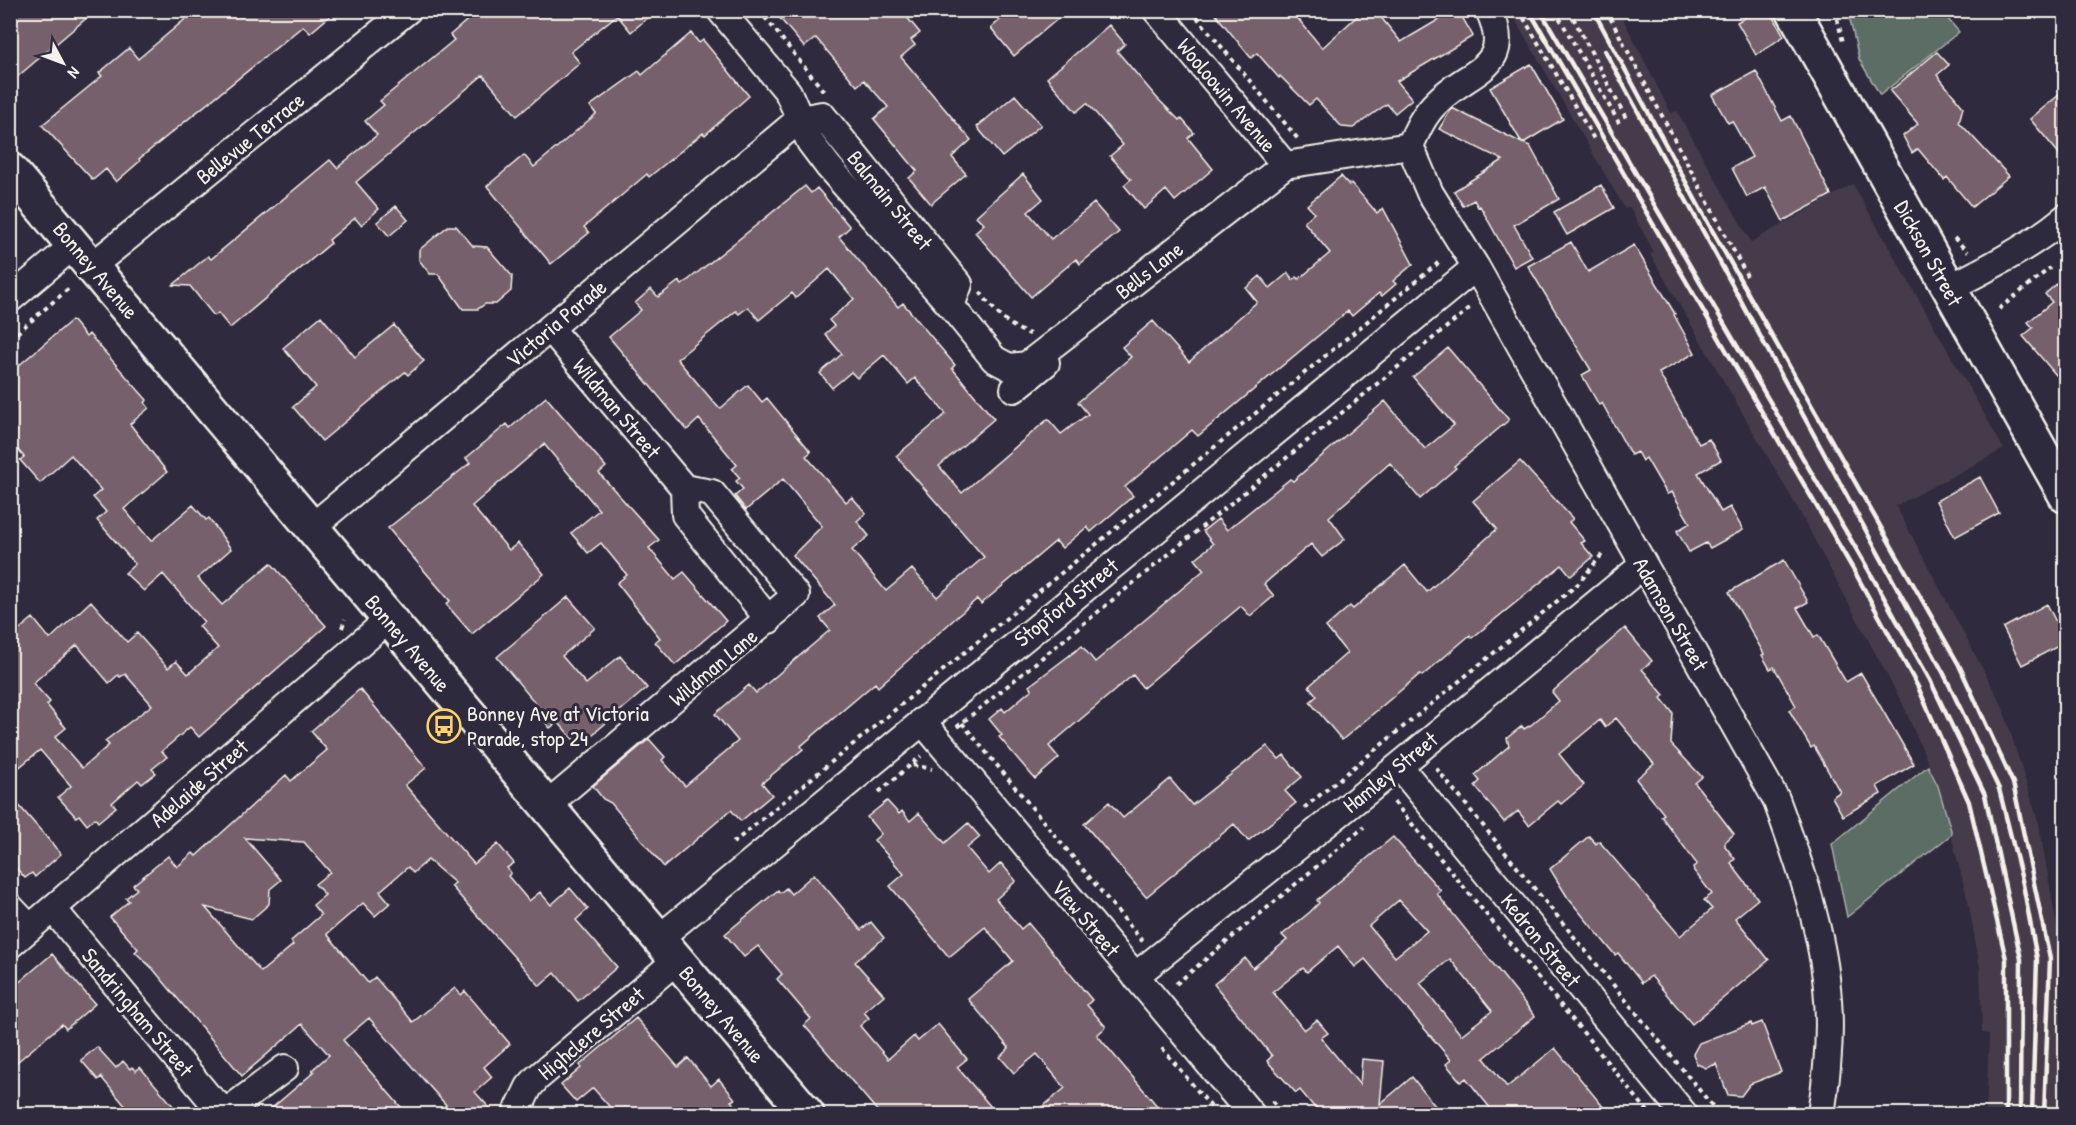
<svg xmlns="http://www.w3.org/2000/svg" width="2076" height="1125" viewBox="0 0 2076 1125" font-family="'Patrick Hand',sans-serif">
  <rect width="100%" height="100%" fill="#2f2a3d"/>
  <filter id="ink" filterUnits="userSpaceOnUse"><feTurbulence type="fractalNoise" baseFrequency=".0167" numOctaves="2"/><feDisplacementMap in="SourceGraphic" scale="12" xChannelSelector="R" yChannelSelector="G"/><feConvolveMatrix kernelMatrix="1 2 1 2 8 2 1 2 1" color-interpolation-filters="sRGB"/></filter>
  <g filter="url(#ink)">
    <path fill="#443a4b" d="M1510,11H1619L1671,113L1677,111L1751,242L1853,184L2004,449L1896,506L2002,705L2039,824L2062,956L2066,998L2065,1114H1986L1989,1034L1982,1033L1980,968L1968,901L1938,786L1903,705L1798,509L1650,254L1654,252L1629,207L1625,209Z"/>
    <path fill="#5b6d65" stroke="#a8afa6" stroke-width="1.5" d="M1848,11H1941L1959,32L1880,95L1859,59Z
      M1928,766L1938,786L1952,834L1847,917L1832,844Z"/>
    <path fill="#76616c" stroke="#f4f1e8" stroke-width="1.5" fill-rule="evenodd" d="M10,10H96L10,83Z
      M196,10H337L310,33L303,26L139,159L140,161L116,182L106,169L93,180L42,125L102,76L99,73L129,48L138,59Z
      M479,10H657L631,32L617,15L571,52L580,63L517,116L483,75L356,182L379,209L361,225L355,218L329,240L331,243L230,328L218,313L214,316L190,286L173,285L208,256L211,259L330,160L337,168L377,135L365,121L384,105L380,101L454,40L450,35Z
      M773,10H901L920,33L911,40L915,45L901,57L971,140L952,157L966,174L931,204L909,178L917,171L874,119L888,107L864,80L857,86L816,38L804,47Z
      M1011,10H1068L1014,56L991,28Z
      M1212,10H1291L1322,48L1364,10H1375L1401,42L1455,10H1458L1473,36L1397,81L1412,99L1395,113L1387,104L1353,128L1342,127L1316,99L1309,105L1280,76L1279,78L1257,53L1251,58Z
      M1758,10H1770L1784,36L1756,55L1737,22Z
      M1109,25L1125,44L1117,51L1157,98L1179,120L1181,118L1194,133L1188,138L1213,169L1175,201L1166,190L1144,209L1124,185L1131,179L1110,156L1123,145L1087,103L1076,112L1047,78Z
      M691,33L699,43L703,40L749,96L705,135L703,133L649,177L647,174L584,227L589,233L551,264L487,186L524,155L534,167L596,114L590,106L639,71L642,75Z
      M1937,52L1949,65L1937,75L1963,107L1959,122L2009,176L1972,207L1947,177L1944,180L1918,149L1912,153L1903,136L1918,124L1890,91Z
      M1531,64L1563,119L1523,143L1530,146L1559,199L1514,225L1532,257L1514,267L1480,206L1478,207L1474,200L1463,206L1454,191L1503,160L1439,129L1452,108L1522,143L1490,88Z
      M1756,71L1782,121L1791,116L1831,195L1783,221L1765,187L1747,197L1732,168L1752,157L1732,121L1728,123L1712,95Z
      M2066,89V162L2030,119Z
      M1015,95L1041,125L1002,157L977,127Z
      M1023,174L1043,199L1028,212L1051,239L1094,203L1119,232L1080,264L1076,259L1031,297L975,232L984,224L976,216Z
      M1341,176L1349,185L1351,183L1377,213L1383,208L1413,264L1393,281L1396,284L1382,296L1379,293L1352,316L1348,311L1198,436L1192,430L1125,487L1133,496L1091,532L1087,527L1062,548L1056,541L981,604L977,599L878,687L875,683L801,746L803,749L762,783L772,795L741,821L731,810L664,867L611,803L603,799L593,786L649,739L665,757L662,760L685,786L738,741L715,714L749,685L756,693L830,630L820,618L835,605L793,555L822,526L783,479L746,510L735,496L743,489L736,481L740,478L732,469L737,465L699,419L687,430L609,337L641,310L635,303L651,289L658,297L679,281L682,285L805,186L811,193L817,188L850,227L839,237L898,307L903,303L955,365L952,368L994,419L939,466L962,493L1048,419L1061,434L1088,414L1078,402L1131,357L1122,347L1153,321L1189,362L1257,302L1246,288L1260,276L1270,288L1288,273L1293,280L1297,277L1299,279L1330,253L1304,222L1314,213L1307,205ZM829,269L854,299L829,320L834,326L825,334L842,354L820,373L832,388L851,372L857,378L884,355L908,384L915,378L946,414L896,456L984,557L937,597L912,569L886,591L852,550L869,536L857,521L866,513L852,497L846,502L806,456L811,452L767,398L762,402L748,385L721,408L718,407L677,359L736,311L739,314L748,307L759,320L792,293L796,298Z
      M1601,185L1614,208L1567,235L1554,212Z
      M396,206L408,220L389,236L377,222Z
      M448,226H456L473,246L487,247L512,276L511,291L496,304H485L478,309H463L438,274H430L419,260V250Z
      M1571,242L1588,272L1634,245L1675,314L1674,315L1695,353L1659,373L1699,444L1709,439L1721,460L1698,473L1721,512L1730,507L1743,530L1710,548L1706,543L1689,552L1677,531L1690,523L1672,492L1667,494L1646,458L1642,461L1637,452L1631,455L1602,403L1599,405L1582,375L1591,370L1528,266Z
      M2066,276V367L2056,375L2023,336L2033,328L2028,322L2052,302L2045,294Z
      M321,316L355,357L394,325L424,361L408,375L405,372L322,441L293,407L316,387L283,348Z
      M72,320L86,337L89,334L147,400L145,403L149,408L130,424L167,472L124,509L151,541L193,505L206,520L209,518L231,549L198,578L222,605L271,563L326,626L199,737L190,727L162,751L167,757L152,769L156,773L142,784L138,780L112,803L116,807L98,822L95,818L87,825L79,815L76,817L58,797L71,786L40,750L10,775V637L33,618L50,639L91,601L127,642L137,633L168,668L176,661L188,674L218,648L199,626L204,622L163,574L144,591L125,573L135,564L97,520L106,512L93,497L101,490L71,455L40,483L20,460L24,457L10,441V373ZM77,645L109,683L118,675L120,677L125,674L152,705L105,741L109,745L82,768L55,737L66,728L47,705L50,702L33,683Z
      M1448,348L1509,420L1454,466L1456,468L1420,499L1390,463L1329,517L1345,539L1322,557L1311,544L1264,584L1274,596L1250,616L1241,606L1143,688L1133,675L1049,746L1059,758L1035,779L999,737L1002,735L989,719L1002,708L1005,712L1032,689L1029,686L1082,646L1095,662L1204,570L1195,559L1213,544L1203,531L1218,519L1227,530L1290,479L1293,481L1385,401L1425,449L1454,425L1413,377Z
      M546,397L606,467L599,473L659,540L649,548L675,579L684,572L726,621L675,665L655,642L660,638L617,583L627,575L601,543L588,553L571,533L599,510L544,444L472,506L509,550L518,543L544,574L472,634L446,604L450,601L388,528L470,463L466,458L507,424L510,428Z
      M1520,461L1573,519L1569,522L1585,541L1581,543L1593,557L1571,576L1562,565L1472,638L1470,635L1422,676L1420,674L1342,740L1310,702L1317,696L1309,686L1347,653L1326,627L1350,606L1353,609L1405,565L1427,592L1497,529L1473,501Z
      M1980,477L1999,513L1955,537L1936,501Z
      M1784,560L1808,602L1797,608L1814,637L1818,635L1846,682L1861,673L1914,764L1877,786L1881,794L1843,816L1832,797L1840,792L1814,746L1811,748L1789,710L1796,706L1774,667L1770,669L1762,655L1764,654L1729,592Z
      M568,597L595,628L562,656L586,684L620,656L647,688L579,746L558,722L550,728L533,708L537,705L497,657Z
      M2047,604L2066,642L2022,665L2003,628Z
      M1625,628L1652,661L1642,669L1664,695L1661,698L1673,713L1671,744L1702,777L1695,783L1734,834L1725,842V846L1735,859L1731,863L1738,873L1758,899L1735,918L1769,960L1692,1024L1651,976L1642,983L1618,953L1615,955L1568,898L1550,869L1589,836L1596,844L1599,841L1680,936L1712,909L1704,900L1712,894L1694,871L1693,867L1697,864L1661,816L1664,814L1636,779L1654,764L1616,718L1605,727L1600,720L1559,754L1584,785L1561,804L1558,801L1529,825L1518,811L1504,822L1475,786L1480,781L1475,775L1509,746L1507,738L1522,726L1524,729L1531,725L1559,701L1552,692Z
      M360,689L426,768L405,785L474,864L498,844L514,863L507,868L511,873L508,876L529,901L540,892L551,905L570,888L588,909L576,920L617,967L578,1001L555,973L540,986L451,886L455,883L428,860L413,873L408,867L380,891L390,903L375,916L363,903L327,934L368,983L375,977L413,1022L455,988L461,995L465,991L510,1044L484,1067L492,1077L475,1092L495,1114H435L446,1105L369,1018L343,1040L407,1114H265L314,1072L312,1070L329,1055L302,1024L242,1076L153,969L135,952L138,949L110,917L129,901L126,898L137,889L133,885L168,856L177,867L193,853L196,856L286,775L291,781L327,750L311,731ZM245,838L304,842L330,872L315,884L325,895L313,905L321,915L291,941L293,945L261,972L205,907L252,919L269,904L270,889L281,880Z
      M1267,746L1279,759L1284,755L1302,777L1285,791L1296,803L1248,841L1234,824L1146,897L1084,824L1109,802L1123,818L1170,779L1192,805Z
      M10,795L61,854L35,877L32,873L25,878L10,861Z
      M887,801L899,814L902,811L910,821L919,813L945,843L968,823L980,837L967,848L989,874L1001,863L1016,881L996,899L1021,929L1028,923L1092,1000L1087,1005L1106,1027L1097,1035L1164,1114H1034L1065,1088L1037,1054L1014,1073L1000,1057L1009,1048L968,999L1013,961L985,927L949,957L890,886L904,874L874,840L881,834L867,817Z
      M1393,837L1441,891L1437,894L1535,1016L1484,1058L1507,1087L1555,1048L1609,1114H1495L1466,1078L1461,1082L1446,1064L1451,1060L1365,959L1355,967L1338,946L1307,972L1303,968L1273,992L1304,1030L1317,1020L1328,1033L1321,1038L1360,1085L1362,1059L1384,1061L1380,1104L1412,1077L1436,1107L1427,1114H1320L1300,1090L1296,1093L1267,1061L1272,1056L1214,984L1245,958L1253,968L1287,940L1282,935L1310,912L1319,903L1317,900ZM1399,900L1427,931L1395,957L1369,926ZM1450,959L1492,1011L1461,1035L1420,983Z
      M814,874L861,930L871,922L884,938L855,962L884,995L864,1012L869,1018L860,1026L888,1059L914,1036L918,1041L938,1024L967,1059L957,1067L997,1114H880L804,1025L811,1019L777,979L782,974L758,946L744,957L725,934L778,890L780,893L786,888L791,894Z
      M52,954L95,1004L66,1029L62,1024L10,1068V990Z
      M636,1018L678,1067L688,1058L711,1086L719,1079L735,1099L731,1101L743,1114H616L593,1088L576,1102L561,1085L581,1068L580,1065Z
      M1762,1022L1781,1072L1750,1084L1741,1096L1728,1095L1716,1064L1706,1068L1697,1064L1693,1054L1699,1043L1751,1023L1752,1026Z
      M97,1047L116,1068L123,1061L130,1069L132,1067L136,1071L140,1067L180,1114H132L101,1077L98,1080L81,1060Z"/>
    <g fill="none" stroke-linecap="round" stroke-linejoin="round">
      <g stroke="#f4f1e8" stroke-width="30">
        <path id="street" d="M720,10L788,92L810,142L828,166L951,306L994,359L1009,367L1027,365L1285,165L1410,146
          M1156,10L1285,165
          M1410,146L1430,193L1476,267L1776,799C1799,862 1824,933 1828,1000C1831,1038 1827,1076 1821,1114
          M1410,146C1417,130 1424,114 1437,102C1469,69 1516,69 1489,10
          M92,266L408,10
          M1949,288C1990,267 2030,247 2066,217
          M10,299L74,245
          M550,328L684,488L685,515L769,620
          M1014,389L1046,363
          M312,527L800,119L822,115L947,270L959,284L951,306
          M922,721L1251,1114
          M1399,766L1684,1114
          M545,807L796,595L712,493L684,488
          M10,907L30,928
          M53,909L208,1096L226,1112V1114
          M658,939L1476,267
          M10,945L388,620
          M1135,976L1399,766L1643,565
          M226,1112L285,1068
          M516,1114L529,1087L537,1078L677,960"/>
      </g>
      <g stroke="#f4f1e8" stroke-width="38">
        <path id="secondary" d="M1793,10L2066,496
          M10,170L807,1114"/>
      </g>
      <path stroke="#f4f1e8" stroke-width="4" stroke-dasharray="4.5 4.5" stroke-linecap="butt" d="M759,10L826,94
        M1191,10L1298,139
        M1519,10L1594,139
        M1555,10L1619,123
        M1569,10L1627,120
        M1606,10L1747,276
        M1835,10L1843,42
        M1954,238L1968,252
        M980,292C994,310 1007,327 1030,334
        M1999,309L2050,268
        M10,339L68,289
        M342,628L345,619
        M962,723L1143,942
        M957,727L1470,308
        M913,765L932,769
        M1436,768L1719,1114
        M879,792L921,756
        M1394,802L1650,1114
        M1304,808L1578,584L1604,552
        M733,843L1437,264L1440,259
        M1176,984L1364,827
        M1162,1048L1217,1114
        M1272,1101L1283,1114"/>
      <use href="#street" stroke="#2f2a3d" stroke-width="26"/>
      <use href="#secondary" stroke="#2f2a3d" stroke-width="33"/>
      <path stroke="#f4f1e8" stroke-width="4.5" d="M1529,10L1857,576L1918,687L1969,802L2006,959V1114
        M1540,10L1868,569L1930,680L1985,795L2021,959L2020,1114
        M1593,10L1708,223L1959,665L2013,783L2050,959L2044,1114
        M1605,51L1944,674L1999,789L2023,884L2037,959L2032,1114"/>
    </g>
  </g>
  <defs>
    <g id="bus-ring" transform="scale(1.725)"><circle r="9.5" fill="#2f2a3d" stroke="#ffd166" stroke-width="1.5"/><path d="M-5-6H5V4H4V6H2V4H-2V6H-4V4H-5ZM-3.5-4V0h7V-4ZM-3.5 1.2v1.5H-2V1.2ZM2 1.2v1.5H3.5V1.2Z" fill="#ffd166"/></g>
  </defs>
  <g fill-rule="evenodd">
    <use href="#bus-ring" x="444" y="726"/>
  </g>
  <g text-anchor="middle" stroke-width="6" stroke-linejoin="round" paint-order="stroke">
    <g font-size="22" fill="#f4f1e8" stroke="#2f2a3d">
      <text transform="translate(1227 95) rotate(50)" y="8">Wooloowin Avenue</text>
      <text transform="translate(250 138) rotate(-39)" y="8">Bellevue Terrace</text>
      <text transform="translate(890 200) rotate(51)" y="8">Balmain Street</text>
      <text transform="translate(1929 253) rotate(61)" y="8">Dickson Street</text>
      <text transform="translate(96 270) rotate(50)" y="8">Bonney Avenue</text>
      <text transform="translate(1149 270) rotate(-38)" y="8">Bells Lane</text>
      <text transform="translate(556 323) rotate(-40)" y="8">Victoria Parade</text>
      <text transform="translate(617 408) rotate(50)" y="8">Wildman Street</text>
      <text transform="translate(1066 602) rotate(-39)" y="8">Stopford Street</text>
      <text transform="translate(1671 614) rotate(60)" y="8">Adamson Street</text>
      <text transform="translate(408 643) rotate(50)" y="8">Bonney Avenue</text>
      <text transform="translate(713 667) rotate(-40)" y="8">Wildman Lane</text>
      <text transform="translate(1390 772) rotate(-39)" y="8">Hamley Street</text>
      <text transform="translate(199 783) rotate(-41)" y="8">Adelaide Street</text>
      <text transform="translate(1086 918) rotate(50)" y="8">View Street</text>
      <text transform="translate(1541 940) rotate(51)" y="8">Kedron Street</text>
      <text transform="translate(138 1012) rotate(50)" y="8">Sandringham Street</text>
      <text transform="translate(722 1014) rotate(50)" y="8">Bonney Avenue</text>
      <text transform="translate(591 1033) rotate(-40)" y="8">Highclere Street</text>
    </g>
    <g font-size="22" fill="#f4f1e8" stroke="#2f2a3d" text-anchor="start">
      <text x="467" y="721">Bonney Ave at Victoria<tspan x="467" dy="25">Parade, stop 24</tspan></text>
    </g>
  </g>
  <rect width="2076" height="1125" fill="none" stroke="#2f2a3d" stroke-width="36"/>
  <rect x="18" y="18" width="2040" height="1089" fill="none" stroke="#f4f1e8" stroke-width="2" filter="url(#ink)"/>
  <g transform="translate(63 63) rotate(131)" stroke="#2f2a3d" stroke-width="4.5" paint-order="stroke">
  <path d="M0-4.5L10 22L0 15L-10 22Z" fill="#f4f1e8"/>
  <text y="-9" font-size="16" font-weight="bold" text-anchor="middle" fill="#f4f1e8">N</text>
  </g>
</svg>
